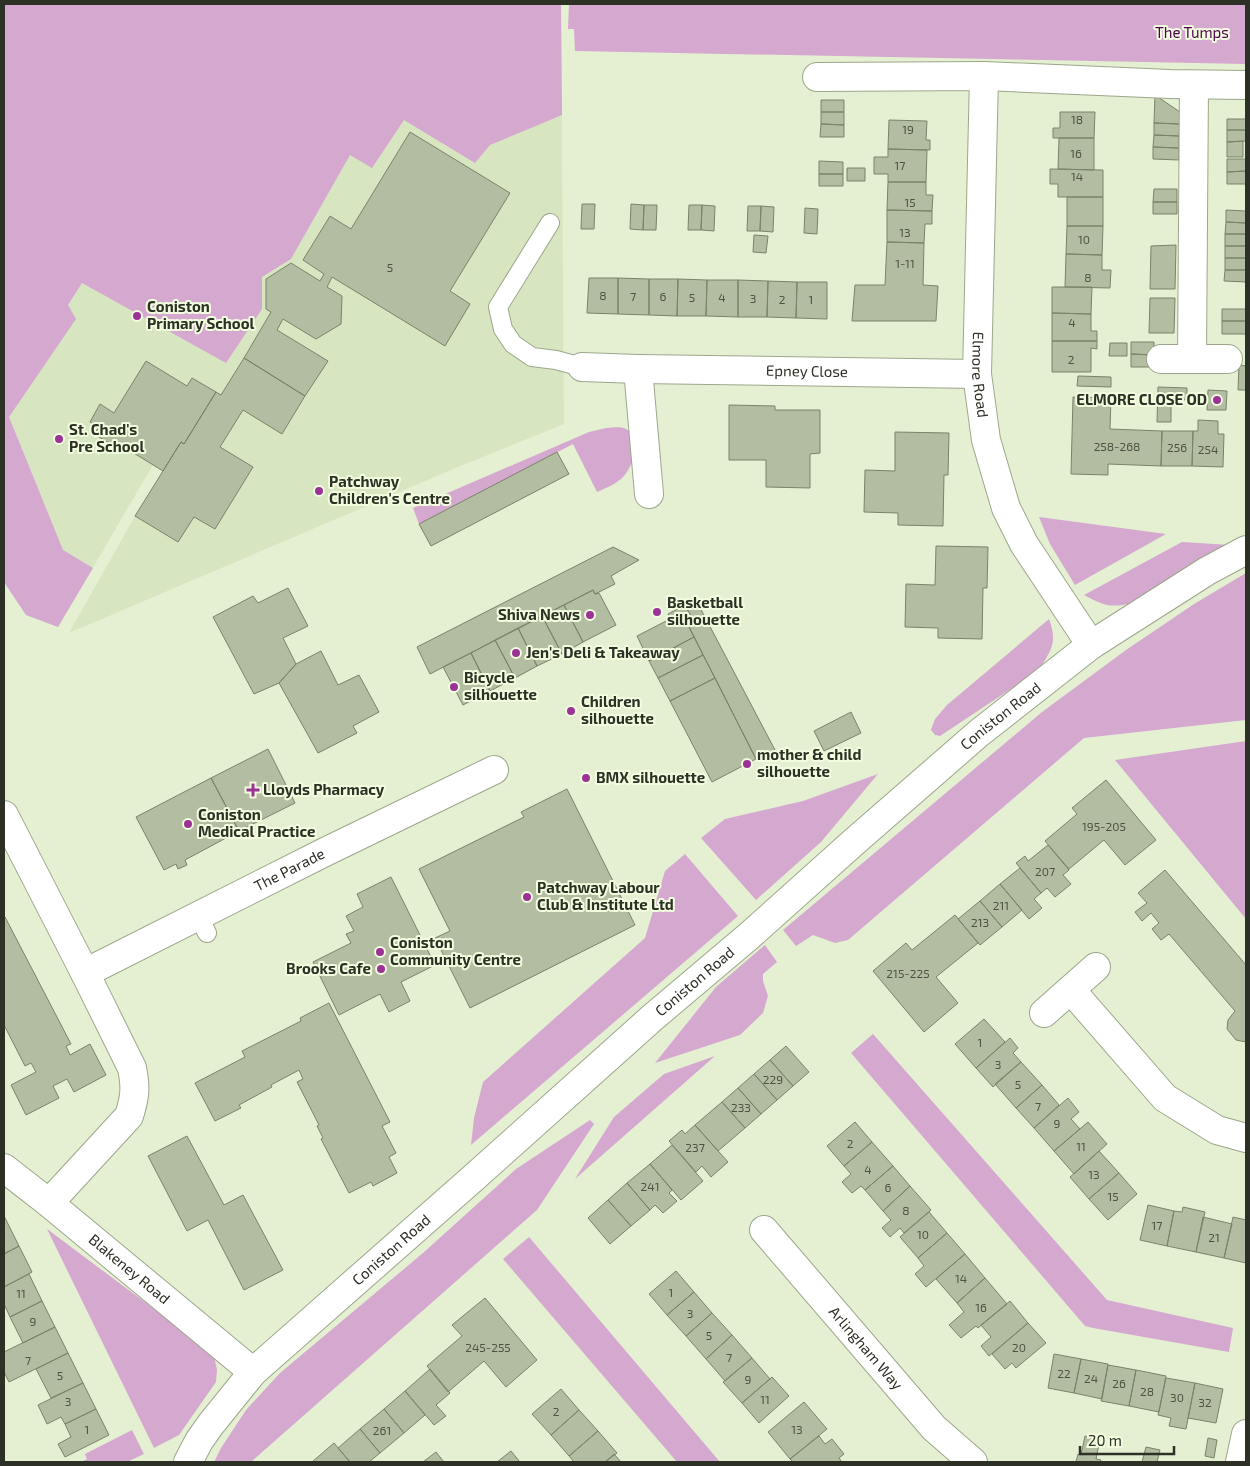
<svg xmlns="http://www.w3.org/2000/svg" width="1250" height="1466" viewBox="0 0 1250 1466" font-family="'Exo 2',sans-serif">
  <rect width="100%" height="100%" fill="#e5f0d3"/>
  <path fill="#d8e5c1" d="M4,4H561L564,424L458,467L69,633L135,516L178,542L194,517L215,529L253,467L220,447L243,410L282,433L328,361L277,330L283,319L342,296L327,287L332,277L445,345L470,304L450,291L510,193L410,133L351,229L330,216L303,260L324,274L320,281L291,263L266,279V309L271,312L221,395L192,378L187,386L146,361L114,413L100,404L90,422L99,427L95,434L116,447L119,444L153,465L58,627L26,615L4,582Z"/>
  <path fill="#d5a8d0" d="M4,4H561L562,115L490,145L475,163L404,120L372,168L350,155L291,259L262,277V309L226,363L82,283L68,305L76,319L9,417L63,550L93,568L58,627L26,615L4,582Z
    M569,4H1246V64L575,51L574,29H568Z
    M606,428C612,428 620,426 626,429C641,436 634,462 627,472C620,483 608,487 597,492L573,444L419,524L413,508L589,432Z
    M1039,517L1166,534L1075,585L1050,544Z
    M1182,542L1231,545L1133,603C1111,608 1104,606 1084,595Z
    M1246,573V720L1084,738L848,940L835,943L813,935L796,946L783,930L1042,712L1126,650L1194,604Z
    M1049,619C1058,643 1051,651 1038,671L940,736L935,735L931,730L935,719L947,705Z
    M1246,741V919L1115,760Z
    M878,774L821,842L756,900L701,838L725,819L803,801Z
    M685,854L738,916L471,1145L474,1118L483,1082L645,938L665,871Z
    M765,945L777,962L763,974V981L768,996L763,1013L740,1035L655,1063L716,987Z
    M873,1034L1107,1300L1233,1328L1229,1352L1093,1328L1085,1326L851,1053Z
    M715,1056L575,1179L614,1117L664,1074Z
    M590,1120L594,1124L537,1210L251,1462H214L221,1448L246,1410L280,1373L423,1253L516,1169Z
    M47,1229L205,1347L214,1356L217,1370L216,1382L179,1435L154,1448Z
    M529,1237L720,1462H677L503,1259Z
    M132,1430L144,1454L127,1462H81L87,1459L85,1454Z"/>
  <path fill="#b3bda1" stroke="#798369" d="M1155,95L1180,112V124L1154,123Z
    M821,100H844V112H821Z
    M821,112H844V125L821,124Z
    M1060,112H1095L1094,138H1053V128H1060Z
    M1227,119H1246V130H1227Z
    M889,120L927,121L926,140H930V150L888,149Z
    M1154,123L1180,124L1179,136L1154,135Z
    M821,124L844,125V137H820Z
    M1227,130H1246V141L1227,142Z
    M410,132L510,193L450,291L470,304L445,346L332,277L327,287L342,296L341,324L316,339L283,319L277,330L328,361L305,396L244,358L271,312L266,309V279L291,263L320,281L324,274L303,260L330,216L351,229Z
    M1154,135L1179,136V148L1153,147Z
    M1059,138H1094V170L1058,169Z
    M1243,141V157H1227V142Z
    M1153,147L1179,148V160L1153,159Z
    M888,149L927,150L926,182H888V174H874V157H888Z
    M1227,159H1246V171L1227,172Z
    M819,161L843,162V174H819Z
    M847,168H865V181H847Z
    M1050,169L1103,170V197H1058V184H1050Z
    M1246,171V184H1227V172Z
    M819,174H843V186H819Z
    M888,182H926V195H933L932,211L887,210Z
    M1154,189H1177V202H1153Z
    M1067,197H1103V226H1067Z
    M1153,202H1177V214H1153Z
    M582,204H595L594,229H581Z
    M631,204L644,205L643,230L630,229Z
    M644,205H657L656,230H643Z
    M689,205H702L701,230H688Z
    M702,205L715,206L714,231L701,230Z
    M748,206H761L760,231H747Z
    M761,206L774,207L773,232L760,231Z
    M805,208L818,209L817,234L804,233Z
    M887,210L932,211V224H925L924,243L887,242Z
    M1226,210L1246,211V223L1226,222Z
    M1226,222L1246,223V234H1225Z
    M1067,226H1103L1102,255L1066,254Z
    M1225,234H1246V246H1225Z
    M754,235L768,236L766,253L753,252Z
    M887,242L924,243L923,285L938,286L936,321H852L855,285H885Z
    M1176,245L1175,289H1150L1151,246Z
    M1225,246H1246V258H1225Z
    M1066,254L1102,255V270H1111L1110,288L1065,287Z
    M1225,258H1246V270H1225Z
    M1225,270H1246V282L1224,281Z
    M589,278H618V314L587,313Z
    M618,278L649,279V315L618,314Z
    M649,279H678L677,316L649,315Z
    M678,279L707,280L706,316H677Z
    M707,280H738V317L706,316Z
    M738,280L768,281L767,317H738Z
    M768,281L797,282L796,318L767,317Z
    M797,282H827V319L796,318Z
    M1052,287H1092L1091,314L1052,313Z
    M1150,298H1175L1174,333H1149Z
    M1222,309H1246V321H1222Z
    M1052,313L1091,314V331H1097V341H1052Z
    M1222,321H1246V334H1222Z
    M1052,341H1097V349L1091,348V372H1052Z
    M1131,342H1154V355L1131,354Z
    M1110,343H1127V356H1109Z
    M1131,354L1154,355V367H1131Z
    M244,358L305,396L282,434L243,410L220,447L253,467L215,529L194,517L178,542L135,516L181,442L184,444L216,392L221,395Z
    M146,361L187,386L192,378L216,392L184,444L181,442L163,471L119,444L116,447L94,434L99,427L90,422L100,404L114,413Z
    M1239,365L1246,366V390H1238Z
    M1078,376L1111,377V387L1077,386Z
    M1158,387L1187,388V400L1171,399V422H1157Z
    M1208,390L1227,391L1226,410H1207Z
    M1073,397L1111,398L1110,429L1162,431L1161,466L1108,464V475L1071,474Z
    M729,405L775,406V410H820V453L810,454V488L766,487V460H729Z
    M1198,420L1218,421V434H1224L1223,467L1192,466L1193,431H1198Z
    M1162,431H1193L1192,466H1161Z
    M895,432L949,433L948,475H944L943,526L898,525V513L864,512L865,470L895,471Z
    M557,452L569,474L431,546L419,524Z
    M936,546L988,547L987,588H983L982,639L938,638V628L905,627L906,584L935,585Z
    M613,547L639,560L611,576L615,584L595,594L593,590L430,674L417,647Z
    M288,588L308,626L283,638L296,664L279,683L254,694L213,617L253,596L258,603Z
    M593,590L595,594L599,593L616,625L583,642L564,605Z
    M696,600L775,750L756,759L686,621L692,618L685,605Z
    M564,605L583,642L562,654L542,616Z
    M685,605L692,618L686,621L694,637L649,661L637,636L670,619L668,614Z
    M542,616L562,654L537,666L518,628Z
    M518,628L537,666L515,678L495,640Z
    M694,637L703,655L658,678L649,661Z
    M495,640L515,678L490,691L471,653Z
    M321,651L338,685L359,675L379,712L353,726L357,733L318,753L279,683L296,664Z
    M471,653L490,691L463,705L443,667Z
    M703,655L715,678L670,701L658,678Z
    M715,678L756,759L712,782L670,701Z
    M851,712L861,733L824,751L814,731Z
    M268,749L295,803L239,831L211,778Z
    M211,778L239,831L185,860L187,865L178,869L176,864L164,870L136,817Z
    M1106,780L1156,840L1125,865L1104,840L1069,869L1045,841L1077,814L1072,808Z
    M567,789L635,925L470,1008L435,938L450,931L419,869L524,817L521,812Z
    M1048,845L1069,870L1063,875L1071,884L1055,897L1047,888L1041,893L1016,863L1025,856L1028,861Z
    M1020,868L1041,893L1034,899L1042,908L1029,919L1000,884Z
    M1165,870L1246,965V1042L1236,1040L1227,1029L1228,1020L1235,1011L1169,934L1161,940L1152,929L1159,923L1151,913L1142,921L1135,912L1147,903L1138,893Z
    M391,877L435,965L401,982L410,1001L389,1012L380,994L339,1015L313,962L351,943L346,934L354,931L346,916L363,907L357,894Z
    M1000,884L1022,910L1002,927L980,901Z
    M980,901L1002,927L980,945L958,919Z
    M955,915L978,943L936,977L958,1003L924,1032L873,971L906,943L912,950Z
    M5,917L71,1044L66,1046L70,1055L90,1044L106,1075L74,1092L67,1079L53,1086L59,1098L26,1115L11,1085L36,1072L31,1063L25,1066L4,1025V918Z
    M329,1003L390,1122L382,1126L396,1153L389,1157L397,1173L373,1186L371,1182L349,1193L321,1139L323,1138L317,1126L319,1125L297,1082L303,1079L299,1070L271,1085L272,1087L239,1105L241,1108L215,1121L195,1083L245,1057L242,1051L301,1021L300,1018Z
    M984,1019L1005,1042L976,1068L955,1044Z
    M1010,1038L1018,1048L1013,1053L1021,1062L993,1087L976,1068Z
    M786,1046L809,1072L793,1086L770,1060Z
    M770,1060L793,1086L777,1100L754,1074Z
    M1021,1062L1042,1085L1016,1108L995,1084Z
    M754,1074L777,1100L761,1114L738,1088Z
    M1042,1085L1059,1105L1034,1128L1016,1108Z
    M738,1088L761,1114L745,1128L722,1102Z
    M1068,1098L1079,1112L1071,1119L1080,1129L1054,1151L1034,1128Z
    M722,1102L745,1128L718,1151L695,1125Z
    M855,1122L872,1142L844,1166L827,1146Z
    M1088,1122L1107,1144L1074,1174L1054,1151Z
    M695,1125L728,1162L711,1177L702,1166L696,1172L669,1141L682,1130L685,1134Z
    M187,1136L224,1205L243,1195L283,1270L244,1290L208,1220L187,1231L148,1156Z
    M872,1142L893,1166L865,1190L861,1186L852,1193L842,1182L851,1174L844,1166Z
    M672,1145L703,1181L681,1200L650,1164Z
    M1099,1151L1119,1173L1089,1199L1070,1177Z
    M650,1164L672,1190L669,1193L677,1201L663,1213L655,1205L650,1210L627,1183Z
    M893,1166L910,1186L883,1211L865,1190Z
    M1119,1173L1137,1194L1108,1220L1089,1199Z
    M627,1183L650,1210L631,1226L608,1200Z
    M910,1186L931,1210L904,1233L900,1228L890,1237L882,1228L891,1220L883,1211Z
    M608,1200L631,1226L610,1244L588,1218Z
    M1148,1205L1174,1211L1167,1246L1140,1240Z
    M1183,1207L1205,1212L1196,1252L1167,1246L1174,1211L1182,1212Z
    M929,1212L947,1233L918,1258L900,1237Z
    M4,1216L19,1246L4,1254Z
    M1203,1217L1232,1224L1224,1258L1196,1252Z
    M1233,1217L1246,1220V1263L1224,1258Z
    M947,1233L965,1254L926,1287L915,1274L924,1266L918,1258Z
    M19,1246L32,1272L4,1287V1254Z
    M965,1254L985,1278L957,1303L936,1279Z
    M676,1271L694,1292L667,1315L649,1294Z
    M29,1274L42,1301L10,1317L4,1304V1287Z
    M985,1278L1007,1304L978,1328L976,1326L961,1338L949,1325L964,1312L957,1303Z
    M694,1292L712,1313L686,1336L667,1315Z
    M485,1298L537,1360L506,1387L484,1361L448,1392L427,1366L462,1336L452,1325Z
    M42,1301L55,1327L23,1343L10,1317Z
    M1010,1301L1028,1323L989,1356L981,1346L991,1337L981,1325Z
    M712,1313L732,1335L706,1359L686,1336Z
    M1028,1323L1046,1343L1016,1368L1012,1363L1005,1369L992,1354Z
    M55,1327L68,1353L9,1382L4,1372V1352Z
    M732,1335L752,1358L725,1381L706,1359Z
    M68,1353L83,1383L51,1398L36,1369Z
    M1054,1354L1081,1359L1074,1393L1048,1388Z
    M752,1358L770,1379L742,1403L723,1382Z
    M1081,1359L1108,1364L1102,1399L1074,1393Z
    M1108,1365L1136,1370L1129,1406L1101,1401Z
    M430,1369L450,1393L436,1405L446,1416L434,1425L405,1391Z
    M1136,1370L1166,1376L1159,1412L1129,1406Z
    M772,1377L789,1396L759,1423L742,1403Z
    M1166,1378L1195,1383L1186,1429L1169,1426L1171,1418L1158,1415Z
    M83,1383L96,1409L65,1424L61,1417L47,1424L38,1405Z
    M1195,1383L1223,1389L1216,1423L1188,1418Z
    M561,1389L579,1410L551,1435L532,1414Z
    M405,1391L425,1415L404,1433L384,1409Z
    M804,1402L827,1429L790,1459L768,1432Z
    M96,1409L109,1435L65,1457L58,1444L71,1437L65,1424Z
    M384,1409L404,1433L380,1453L360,1429Z
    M579,1410L598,1431L569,1456L551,1435Z
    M360,1429L380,1453L369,1462H350L338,1448Z
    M598,1431L617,1453L605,1462H574L569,1456Z
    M819,1436L825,1444L832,1439L844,1454L839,1458L841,1461L839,1462H793L790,1459Z
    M1085,1436L1100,1439L1096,1459L1101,1460L1100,1462H1076L1078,1454L1081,1455Z
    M1208,1438L1217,1440L1214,1458L1205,1456Z
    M334,1443L350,1462H312Z
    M1146,1447L1160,1450L1157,1462H1142Z
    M511,1451L520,1462H497Z
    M436,1452L444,1462H423Z
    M614,1454L621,1462H605Z"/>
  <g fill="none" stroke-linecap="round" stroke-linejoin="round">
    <g stroke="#9ca68b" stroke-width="20">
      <path id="service" d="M550,223L498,307L503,329L513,344L532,357L556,360L582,367
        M199,917L207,933"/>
    </g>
    <g stroke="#9ca68b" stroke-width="30">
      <g id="minor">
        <path id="s1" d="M984,76L977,374L986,440L1006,508L1024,544L1091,645"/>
        <path d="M817,77L984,76L1170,84L1246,85"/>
        <path d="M1161,359H1228"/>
        <path d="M1192,359L1194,85"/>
        <path id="s2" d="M582,367L638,369L977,374"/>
        <path d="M638,369L649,494"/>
        <path d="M4,815L85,973L132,1068C136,1088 135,1097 129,1116L49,1203"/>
        <path id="s3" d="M85,973L325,852L494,770"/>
        <path d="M1071,990L1165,1098L1217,1130L1246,1138"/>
        <path d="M1044,1013L1096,967"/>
        <path id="s4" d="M4,1168L49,1203L253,1372"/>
        <path id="s5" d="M764,1230L934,1428L973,1462"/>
        <path d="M1240,1462L1246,1434"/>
      </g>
    </g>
    <g stroke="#9ca68b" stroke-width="30">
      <g id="tertiary">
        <path id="s6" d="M188,1462L199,1441L211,1424L253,1372L471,1180L652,1018L749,936L855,841L979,733L1091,645L1207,571L1246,550"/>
      </g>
    </g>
    <use href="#service" stroke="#fff" stroke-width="18"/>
    <use href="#minor" stroke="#fff" stroke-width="28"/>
    <use href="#tertiary" stroke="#fff" stroke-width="28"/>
  </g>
  <g fill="#9b3295" stroke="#f2fde0" stroke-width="2">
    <circle cx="137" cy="316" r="5"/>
    <circle cx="1217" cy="400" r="5"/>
    <circle cx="59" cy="439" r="5"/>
    <circle cx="319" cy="491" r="5"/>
    <circle cx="657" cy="612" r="5"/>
    <circle cx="590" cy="615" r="5"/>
    <circle cx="516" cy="653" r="5"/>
    <circle cx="454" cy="687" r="5"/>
    <circle cx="571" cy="711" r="5"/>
    <circle cx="747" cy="764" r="5"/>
    <circle cx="586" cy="778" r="5"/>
    <path d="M250.5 782.5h5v5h5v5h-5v5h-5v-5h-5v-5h5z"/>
    <circle cx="188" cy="824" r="5"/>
    <circle cx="527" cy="897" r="5"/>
    <circle cx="380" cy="952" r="5"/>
    <circle cx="381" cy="969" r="5"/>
  </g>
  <g text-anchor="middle" stroke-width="4" stroke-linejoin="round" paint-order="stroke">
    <g font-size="12" fill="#4e5344">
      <text x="1077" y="124">18</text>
      <text x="908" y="134">19</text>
      <text x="1076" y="158">16</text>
      <text x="900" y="170">17</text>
      <text x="1077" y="181">14</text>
      <text x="910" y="207">15</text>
      <text x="905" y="237">13</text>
      <text x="1084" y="244">10</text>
      <text x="905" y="268">1-11</text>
      <text x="390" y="272">5</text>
      <text x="1088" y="282">8</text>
      <text x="603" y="300">8</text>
      <text x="633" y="301">7</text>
      <text x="663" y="301">6</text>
      <text x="692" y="302">5</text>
      <text x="722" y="302">4</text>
      <text x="753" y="303">3</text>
      <text x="782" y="304">2</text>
      <text x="811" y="304">1</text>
      <text x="1072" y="327">4</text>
      <text x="1071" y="364">2</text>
      <text x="1117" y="451">258-268</text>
      <text x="1177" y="452">256</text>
      <text x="1208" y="454">254</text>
      <text x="1104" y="831">195-205</text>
      <text x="1045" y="876">207</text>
      <text x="1001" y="910">211</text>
      <text x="980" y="927">213</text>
      <text x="908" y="978">215-225</text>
      <text x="980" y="1047">1</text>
      <text x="998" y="1069">3</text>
      <text x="773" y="1084">229</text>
      <text x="1018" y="1089">5</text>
      <text x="1038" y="1111">7</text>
      <text x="741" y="1112">233</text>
      <text x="1057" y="1128">9</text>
      <text x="850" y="1148">2</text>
      <text x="1081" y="1151">11</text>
      <text x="695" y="1152">237</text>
      <text x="868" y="1174">4</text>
      <text x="1094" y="1179">13</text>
      <text x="650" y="1191">241</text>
      <text x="888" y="1192">6</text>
      <text x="1113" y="1201">15</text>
      <text x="906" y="1215">8</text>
      <text x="1157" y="1230">17</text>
      <text x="923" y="1239">10</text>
      <text x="1214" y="1242">21</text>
      <text x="961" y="1283">14</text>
      <text x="671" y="1297">1</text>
      <text x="21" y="1298">11</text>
      <text x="981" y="1312">16</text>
      <text x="690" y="1318">3</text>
      <text x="33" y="1326">9</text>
      <text x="709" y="1340">5</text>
      <text x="488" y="1352">245-255</text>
      <text x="1019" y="1352">20</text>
      <text x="729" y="1362">7</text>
      <text x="28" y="1365">7</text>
      <text x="1064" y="1378">22</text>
      <text x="60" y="1380">5</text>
      <text x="1091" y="1383">24</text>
      <text x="748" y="1384">9</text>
      <text x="1119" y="1388">26</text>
      <text x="1147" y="1396">28</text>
      <text x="1177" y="1402">30</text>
      <text x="765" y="1404">11</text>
      <text x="68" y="1406">3</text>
      <text x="1205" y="1407">32</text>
      <text x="556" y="1416">2</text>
      <text x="87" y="1434">1</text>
      <text x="797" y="1434">13</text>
      <text x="382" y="1435">261</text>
    </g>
    <g font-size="15" fill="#4e024c" stroke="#f2fde0">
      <text x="1192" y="38">The Tumps</text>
    </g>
    <g font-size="15" font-weight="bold" fill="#2c3025" stroke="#f2fde0" text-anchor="start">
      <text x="147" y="312">Coniston<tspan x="147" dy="17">Primary School</tspan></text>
      <text x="1207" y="405" text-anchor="end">ELMORE CLOSE OD</text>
      <text x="69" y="435">St. Chad's<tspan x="69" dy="17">Pre School</tspan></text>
      <text x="329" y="487">Patchway<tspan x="329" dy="17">Children's Centre</tspan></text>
      <text x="667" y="608">Basketball<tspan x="667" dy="17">silhouette</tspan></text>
      <text x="580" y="620" text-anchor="end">Shiva News</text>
      <text x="526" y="658">Jen's Deli &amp; Takeaway</text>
      <text x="464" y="683">Bicycle<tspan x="464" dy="17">silhouette</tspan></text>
      <text x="581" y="707">Children<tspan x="581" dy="17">silhouette</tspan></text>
      <text x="757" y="760">mother &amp; child<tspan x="757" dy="17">silhouette</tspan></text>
      <text x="596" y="783">BMX silhouette</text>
      <text x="263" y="795">Lloyds Pharmacy</text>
      <text x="198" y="820">Coniston<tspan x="198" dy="17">Medical Practice</tspan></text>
      <text x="537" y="893">Patchway Labour<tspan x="537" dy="17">Club &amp; Institute Ltd</tspan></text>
      <text x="390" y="948">Coniston<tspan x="390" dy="17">Community Centre</tspan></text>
      <text x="371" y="974" text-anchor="end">Brooks Cafe</text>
    </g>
    <g font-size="15" fill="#2c3025" stroke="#f2fde0">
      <text dy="5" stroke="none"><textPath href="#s2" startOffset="225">Epney Close</textPath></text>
      <text dy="5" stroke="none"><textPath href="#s1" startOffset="299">Elmore Road</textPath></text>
      <text dy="5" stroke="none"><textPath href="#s6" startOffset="1106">Coniston Road</textPath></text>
      <text dy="5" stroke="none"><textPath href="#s3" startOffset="229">The Parade</textPath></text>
      <text dy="5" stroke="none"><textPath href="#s6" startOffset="701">Coniston Road</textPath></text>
      <text dy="5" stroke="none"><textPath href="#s6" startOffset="296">Coniston Road</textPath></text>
      <text dy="5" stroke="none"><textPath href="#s4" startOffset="161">Blakeney Road</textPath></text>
      <text dy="5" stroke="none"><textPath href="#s5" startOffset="156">Arlingham Way</textPath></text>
    </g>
  </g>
  <rect width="1250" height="1466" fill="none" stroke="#2c3025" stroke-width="10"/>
  <path d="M1080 1446v8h94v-8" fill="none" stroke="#2c3025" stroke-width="2.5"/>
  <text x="1088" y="1446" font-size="15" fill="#2c3025" stroke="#f2fde0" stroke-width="4" paint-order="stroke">20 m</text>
</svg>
